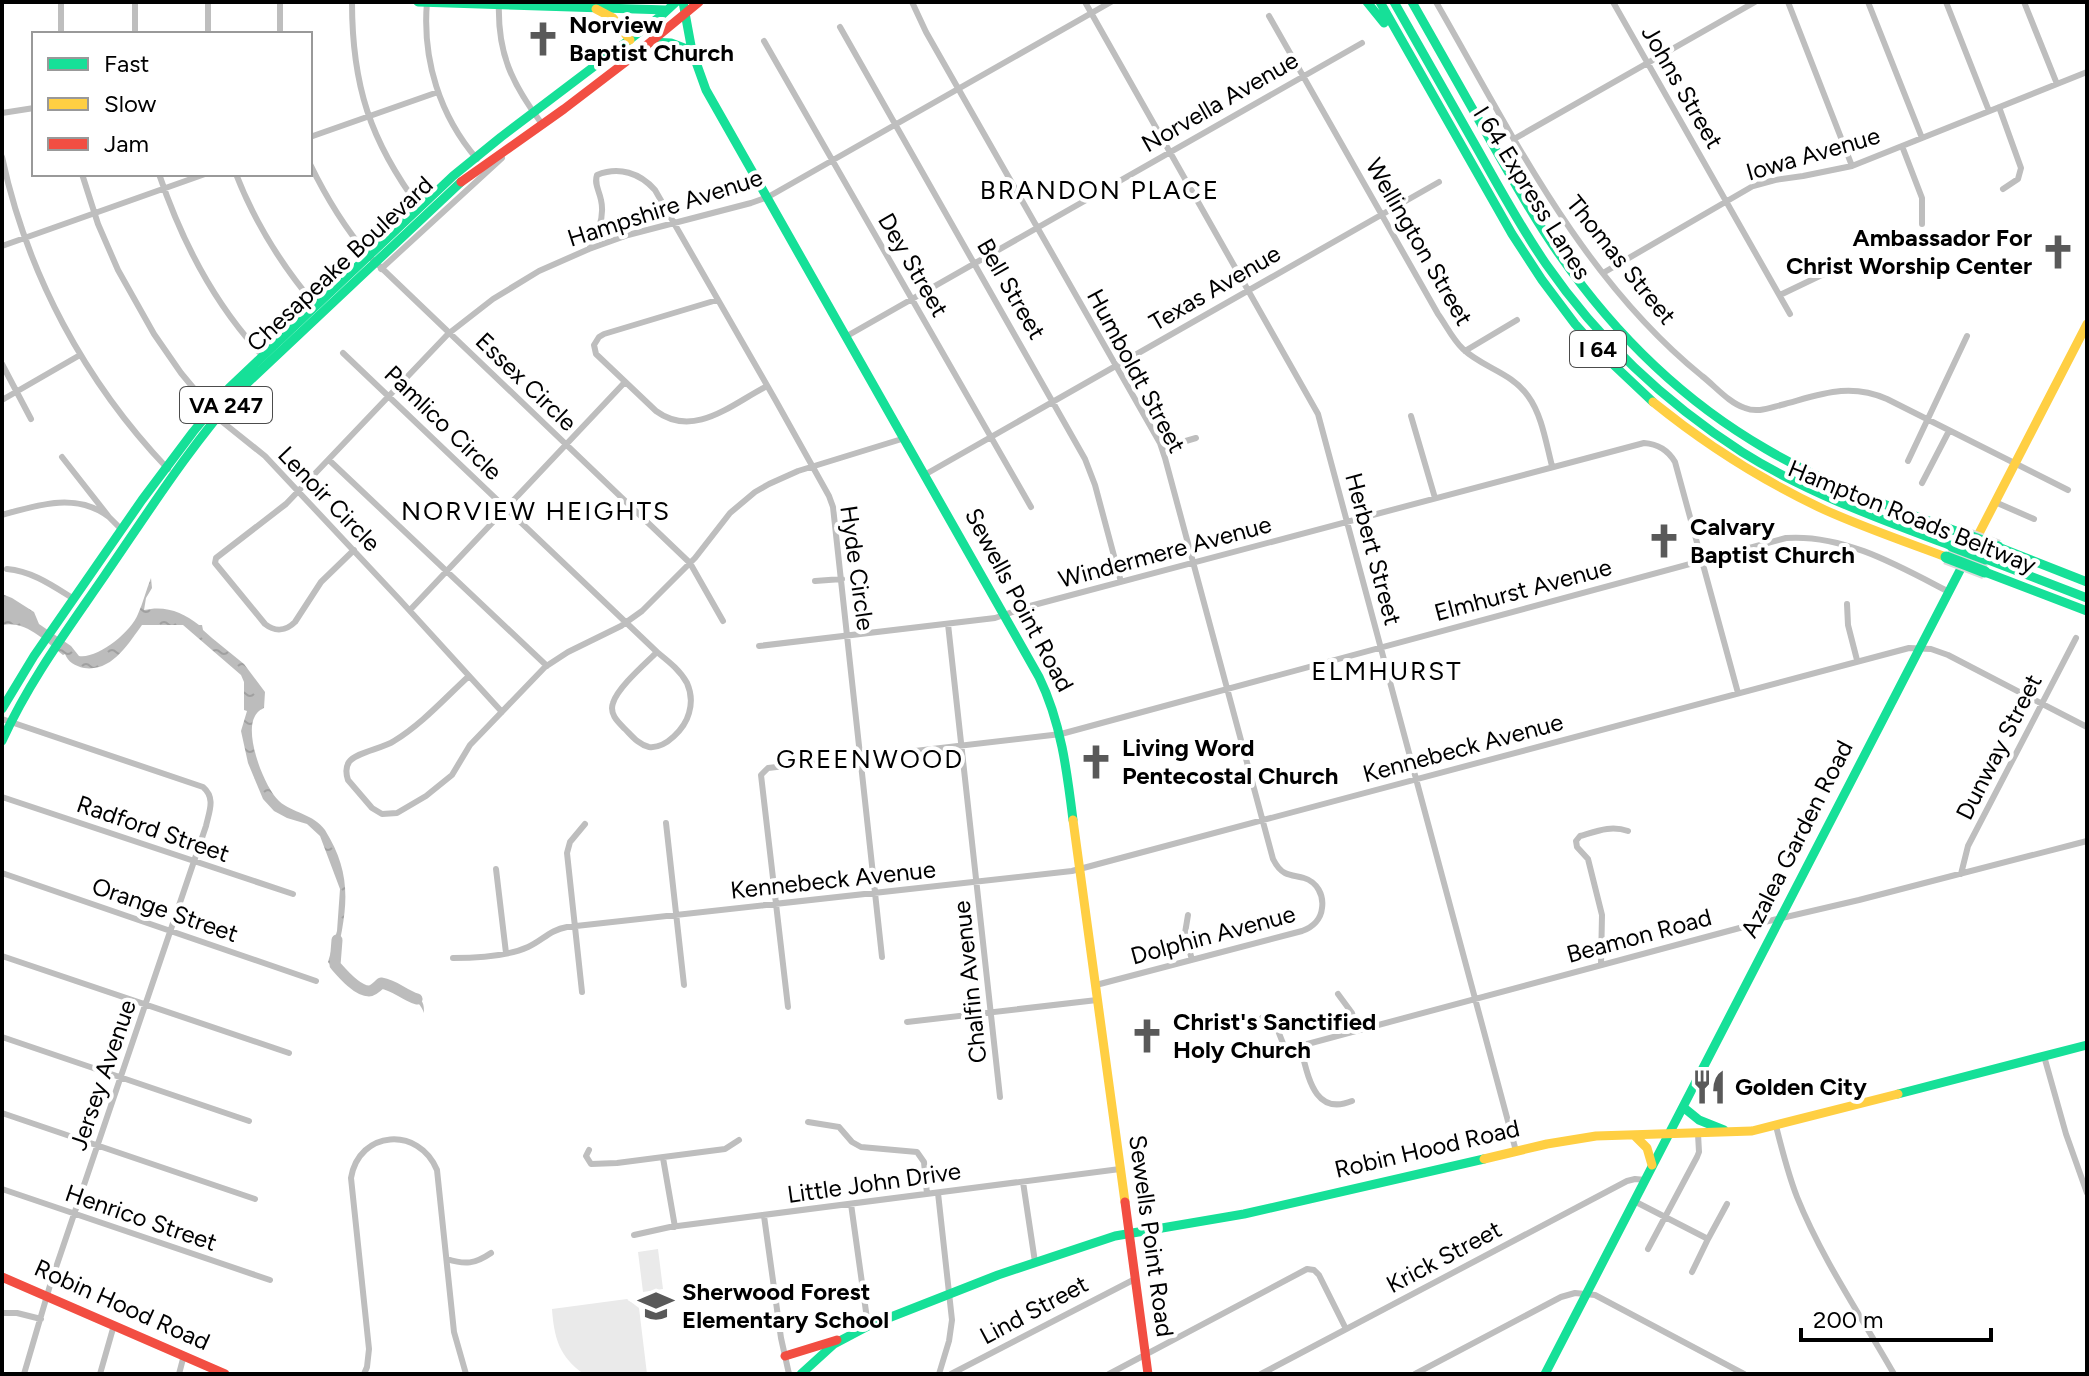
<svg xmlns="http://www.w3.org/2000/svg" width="2089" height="1376" viewBox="0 0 2089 1376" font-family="Figtree,sans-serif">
  <defs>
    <pattern id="water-ripples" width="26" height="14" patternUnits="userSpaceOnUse" patternTransform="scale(2)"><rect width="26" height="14" fill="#bcbcbc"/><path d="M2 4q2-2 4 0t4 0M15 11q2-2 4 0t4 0" fill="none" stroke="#a0a0a0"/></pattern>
  </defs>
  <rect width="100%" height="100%" fill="#fff"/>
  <path fill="#eaeaea" d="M658,1249L663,1289L643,1292L638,1252Z
    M627,1299L639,1308L647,1374H584C559,1357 554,1337 552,1309Z"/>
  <path fill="url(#water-ripples)" d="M151,578L152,588L146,598L144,610C165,605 183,612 199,625H202L203,630L212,638L244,664L265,692L264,708C260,710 258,711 255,716C244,734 264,787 279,801C292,813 314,814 325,830C346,864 349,891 342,930C339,947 334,954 338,972L371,990V992L377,991L384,982C395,983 413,991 421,1000C424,1004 424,1008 424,1013C419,998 401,989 386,986L374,994C356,988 338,978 328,962L337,931L340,889L320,836L307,824L287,818L274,811L263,799L248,763L241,731L247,711L244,710V682L241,675L183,625H142C128,644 112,672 84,668C75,666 68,662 65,654L63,655C45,641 26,620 2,625V594L12,598L34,612L39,624L71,646L79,656C98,659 131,632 138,614C143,603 146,590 151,578Z"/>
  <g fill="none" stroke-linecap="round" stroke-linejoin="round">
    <path stroke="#bcbcbc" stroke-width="11" d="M337,940L335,965C342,973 357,991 369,991C373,991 378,986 381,983C397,986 402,994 417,999"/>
    <path stroke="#bebebe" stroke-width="6" d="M135,2V34
      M352,2C352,85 370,141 420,208
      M427,2C422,60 440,116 477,159
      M499,2C497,53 512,84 542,124
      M912,2L926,32L1160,443L1165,458L1273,859C1276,865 1279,870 1285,873C1291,876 1298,876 1304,878C1317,882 1324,895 1322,908C1321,919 1313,927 1302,931L1096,985
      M1085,2L1318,414L1516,1151
      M1436,2C1512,134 1581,278 1702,376C1715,386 1729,403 1745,408C1757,413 1769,408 1781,405C1819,395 1848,382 1887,399L2068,490
      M1613,2L1790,314
      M1788,2L1852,166
      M1868,2L1922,138
      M1946,2L1989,111
      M2024,2L2057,84
      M1269,16L1438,314C1446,325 1453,340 1463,349C1483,368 1511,372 1528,396C1542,415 1546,443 1552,466
      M840,27L1085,459L1095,485L1121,582
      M61,34V2
      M208,34V2
      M280,34V2
      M764,41L1031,507
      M1999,107L2021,168L2018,179L2003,189
      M2,113L34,108
      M310,137L438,92
      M1514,139L1755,2
      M1902,146L1922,198V224
      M2,157C27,274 85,382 168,469
      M310,164C326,197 344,227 368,255L690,563L723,621
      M82,174L98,224L118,270L154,334L181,373L220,420L265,456L399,599L502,712
      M159,174C181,239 215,305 262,355
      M236,174C255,223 282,266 316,306
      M2,246L205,174
      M589,249C598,234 605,217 601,200C599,190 594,184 597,175C619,166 640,173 655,190L776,401L829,496L833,507L882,957
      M381,269L502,158
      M1603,273L1753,186L1775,180L1803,176L1852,166L2087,72
      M1780,295L1828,272L1847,267
      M717,300L604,334L599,337L594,345L596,354L656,411C694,439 732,404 767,386
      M847,336L1362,43
      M1465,351L1517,320
      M343,353L657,652
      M2,364L31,419
      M2,400L80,355
      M1411,416L1435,498
      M1162,448L1196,438
      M62,457L109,517L122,530
      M329,460L547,666
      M1908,461L1967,336
      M926,474L1439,182
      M1922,483L1949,431
      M1995,502L2034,519
      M2,515C37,505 77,492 109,517
      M354,550L321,582L295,622C286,631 275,632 265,624L215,563L216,558L286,504L448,334L493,299L539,271L589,249L628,235L751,203L768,197L1111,2
      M7,569C32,571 53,586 74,599
      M815,581L842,579
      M1847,604L1848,625L1857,660
      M410,610L625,382
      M948,624L1000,1097
      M759,646L995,618L1030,606L1644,443C1658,444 1668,450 1675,462L1738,693
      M657,652C668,661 680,670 687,683C691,692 692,703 689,713C685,728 666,749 649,747C639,745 632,736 625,729C618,722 609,714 613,703C618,687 645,664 657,652Z
      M469,676C445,698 422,724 394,741C382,749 356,752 349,762C345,768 346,774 348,780L372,808L382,814L397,813L426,796L452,775L470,745L545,667L568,652L621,626L642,611L695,558L730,513L755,492L769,484L798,471L905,438
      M2,719L203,787C216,798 209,812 206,826L51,1282L24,1374
      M2,797L293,894
      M666,823L684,985
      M496,869L506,953
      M2,873L316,981
      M1961,874L1968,846L2076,638
      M1188,915L1185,933L1192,960
      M2,956L289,1053
      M453,958C476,958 506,957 528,947C543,940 550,930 567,927L1072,871L1909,648L1931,649L1948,655L2087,727
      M1601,964L1602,915L1588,859L1577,847L1576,841L1580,836C1597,831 1611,825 1628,831
      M582,992L567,853L570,842L585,824
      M1338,994L1352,1013L1357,1030
      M788,1007L761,775L768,768L1061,734L1786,538C1844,534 1899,566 1949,592
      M1262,1018L1277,1028L1284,1046H1300L1747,926L1859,900L2087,841
      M907,1022L1097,1000
      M2,1037L249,1121
      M1300,1046C1308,1074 1313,1117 1352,1101
      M2044,1056L2066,1134L2087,1193
      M2,1113L255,1199
      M808,1122L839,1127L852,1142L861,1147L917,1152L924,1162L927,1194
      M1776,1126C1782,1150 1788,1174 1797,1197C1822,1259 1861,1316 1894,1374
      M589,1150L586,1156L591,1164L617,1163L725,1149L739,1140
      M663,1158L675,1227
      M1023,1182L1035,1262
      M2,1189L270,1280
      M938,1193L952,1320L949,1341L939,1374
      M1634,1201L1708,1239L1692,1272
      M851,1204L868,1326
      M764,1216L781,1338L789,1374
      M634,1235L670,1227L1120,1169
      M1708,1239L1727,1204
      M1648,1249L1697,1157L1699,1152L1698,1134
      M447,1259C465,1265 475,1264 491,1253
      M2,1313H17L41,1319
      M100,1374L114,1325
      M179,1374L184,1355
      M364,1374L367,1367L369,1349L351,1178C359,1130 419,1126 437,1170L454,1332L466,1374
      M951,1374L1135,1279
      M1109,1374L1307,1269L1314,1270L1319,1275L1346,1329
      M1261,1374L1627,1181L1635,1179L1645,1180
      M1415,1374L1561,1297L1575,1293L1595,1295L1744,1374"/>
    <path stroke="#16e098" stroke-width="9" d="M418,2L667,10
      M683,2L692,51L706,90L1039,677C1061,722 1067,771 1073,820
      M1367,2L1384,23
      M1380,2L1512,234L1542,280L1575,324L1600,352L1653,402
      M1394,2C1422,51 1450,101 1478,150C1500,189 1521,228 1546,264C1598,339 1666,403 1742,452C1807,493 1880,519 1952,546
      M1412,2C1439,50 1466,97 1493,145C1514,182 1534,219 1559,254C1613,332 1683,401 1766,449C1827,485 1894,508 1961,533
      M651,42L671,43L692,51
      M1998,547L2087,582
      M1986,559L2087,598
      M1985,572L2087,611
      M2,709L34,656L142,500L193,432L229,388L453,176L501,137L662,15L676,2
      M2,741C29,681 68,629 105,575C149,511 190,446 242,388L461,182
      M1898,1094L2087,1045
      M1683,1107L1699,1120L1724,1130
      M801,1374L834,1344L868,1326L998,1275L1115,1236L1244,1214L1484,1159
      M1545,1374L1972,547"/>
    <path stroke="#ffcf43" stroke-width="9" d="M596,9L613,18L630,40
      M1653,402C1706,445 1763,481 1825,510C1865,528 1906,542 1946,557
      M1972,547L2087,324
      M1073,820L1125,1202
      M1635,1136L1647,1148L1652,1165
      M1484,1159L1547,1144L1596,1136L1752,1131L1898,1094"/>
    <path stroke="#f24e42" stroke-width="9" d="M461,182L564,109L636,54L699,2
      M1125,1202L1148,1374
      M2,1277L225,1374
      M785,1356L837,1340"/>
    <g stroke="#dbdbdb" stroke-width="15" stroke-linecap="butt">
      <path id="fast-bridge" d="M1961,533L1998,547
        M1952,546L1986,559
        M1946,557L1985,572"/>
    </g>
    <use href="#fast-bridge" stroke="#16e098" stroke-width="11"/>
  </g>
  <defs>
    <g id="church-bare" transform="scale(2.76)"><path d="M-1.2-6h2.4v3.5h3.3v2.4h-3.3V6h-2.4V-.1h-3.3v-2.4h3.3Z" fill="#595959" stroke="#fff" stroke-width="2.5" paint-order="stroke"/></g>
    <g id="restaurant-bare" transform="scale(2.76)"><path d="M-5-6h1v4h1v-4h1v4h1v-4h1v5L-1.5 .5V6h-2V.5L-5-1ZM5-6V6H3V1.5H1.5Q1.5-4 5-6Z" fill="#595959" stroke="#fff" stroke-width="2.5" paint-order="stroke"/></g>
    <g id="school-bare" transform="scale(2.76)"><path d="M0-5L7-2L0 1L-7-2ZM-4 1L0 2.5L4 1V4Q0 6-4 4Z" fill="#595959" stroke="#fff" stroke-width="2.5" paint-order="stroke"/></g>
  </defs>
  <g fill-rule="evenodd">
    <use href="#church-bare" x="543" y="39"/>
    <use href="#church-bare" x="2058" y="252"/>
    <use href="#church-bare" x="1664" y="541"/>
    <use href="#church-bare" x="1096" y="762"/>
    <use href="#church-bare" x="1147" y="1036"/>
    <use href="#restaurant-bare" x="1709" y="1087"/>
    <use href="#school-bare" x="656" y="1306"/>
  </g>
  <g text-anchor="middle" stroke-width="8" stroke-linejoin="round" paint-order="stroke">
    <g fill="#fff" stroke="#4c4c4c" stroke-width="2">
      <rect x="1570" y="331" width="56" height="36" rx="6"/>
      <rect x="180" y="387" width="92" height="36" rx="6"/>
    </g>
    <g font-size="22" font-weight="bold" fill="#000">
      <text x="1598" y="357">I 64</text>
      <text x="226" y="413">VA 247</text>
    </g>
    <g font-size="24" font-weight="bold" fill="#000" stroke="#fff" text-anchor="start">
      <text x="569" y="33">Norview<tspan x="569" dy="28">Baptist Church</tspan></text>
      <text x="2032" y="246" text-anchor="end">Ambassador For<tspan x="2032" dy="28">Christ Worship Center</tspan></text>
      <text x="1690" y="535">Calvary<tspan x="1690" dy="28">Baptist Church</tspan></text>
      <text x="1122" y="756">Living Word<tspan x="1122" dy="28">Pentecostal Church</tspan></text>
      <text x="1173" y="1030">Christ's Sanctified<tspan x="1173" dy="28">Holy Church</tspan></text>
      <text x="1735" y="1095">Golden City</text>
      <text x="682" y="1300">Sherwood Forest<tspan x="682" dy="28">Elementary School</tspan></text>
    </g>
    <g font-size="24" fill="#000" stroke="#fff">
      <text transform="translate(1682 87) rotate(60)" y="8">Johns Street</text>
      <text transform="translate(1220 102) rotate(-30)" y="8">Norvella Avenue</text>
      <text transform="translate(1813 154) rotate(-16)" y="8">Iowa Avenue</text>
      <text transform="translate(1532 193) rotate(58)" y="8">I 64 Express Lanes</text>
      <text transform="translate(665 208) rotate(-18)" y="8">Hampshire Avenue</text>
      <text transform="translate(1419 242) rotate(60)" y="8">Wellington Street</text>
      <text transform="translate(1621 260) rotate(51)" y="8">Thomas Street</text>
      <text transform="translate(340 264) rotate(-43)" y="8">Chesapeake Boulevard</text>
      <text transform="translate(913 265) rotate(60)" y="8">Dey Street</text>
      <text transform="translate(1215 288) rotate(-30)" y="8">Texas Avenue</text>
      <text transform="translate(1011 289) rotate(60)" y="8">Bell Street</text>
      <text transform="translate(1136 371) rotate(62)" y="8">Humboldt Street</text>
      <text transform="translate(526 382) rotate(44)" y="8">Essex Circle</text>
      <text transform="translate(443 423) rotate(44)" y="8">Pamlico Circle</text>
      <text transform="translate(329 499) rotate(46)" y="8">Lenoir Circle</text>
      <text transform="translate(1912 517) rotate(22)" y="8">Hampton Roads Beltway</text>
      <text transform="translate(1373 549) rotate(75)" y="8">Herbert Street</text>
      <text transform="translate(1165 552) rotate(-15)" y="8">Windermere Avenue</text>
      <text transform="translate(857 568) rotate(82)" y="8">Hyde Circle</text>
      <text transform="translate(1523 590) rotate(-15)" y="8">Elmhurst Avenue</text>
      <text transform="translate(1019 600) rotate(62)" y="8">Sewells Point Road</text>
      <text transform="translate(1999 747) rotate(-63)" y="8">Dunway Street</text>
      <text transform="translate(1463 748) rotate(-15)" y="8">Kennebeck Avenue</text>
      <text transform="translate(153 829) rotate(19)" y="8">Radford Street</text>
      <text transform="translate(1797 839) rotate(-63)" y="8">Azalea Garden Road</text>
      <text transform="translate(833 880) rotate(-6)" y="8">Kennebeck Avenue</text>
      <text transform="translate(165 910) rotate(19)" y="8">Orange Street</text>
      <text transform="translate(1213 935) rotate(-15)" y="8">Dolphin Avenue</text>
      <text transform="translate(1639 936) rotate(-15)" y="8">Beamon Road</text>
      <text transform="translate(970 982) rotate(-96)" y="8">Chalfin Avenue</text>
      <text transform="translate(103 1075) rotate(-71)" y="8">Jersey Avenue</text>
      <text transform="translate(1427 1149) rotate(-13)" y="8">Robin Hood Road</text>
      <text transform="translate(874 1183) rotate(-8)" y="8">Little John Drive</text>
      <text transform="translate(141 1218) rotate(19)" y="8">Henrico Street</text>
      <text transform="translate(1151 1236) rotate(82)" y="8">Sewells Point Road</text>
      <text transform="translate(1444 1257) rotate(-28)" y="8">Krick Street</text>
      <text transform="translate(122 1305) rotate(24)" y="8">Robin Hood Road</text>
      <text transform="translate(1034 1310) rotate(-28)" y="8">Lind Street</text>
    </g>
    <g font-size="26" letter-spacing="2" fill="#000" stroke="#fff">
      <text x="1100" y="199">BRANDON PLACE</text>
      <text x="536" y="520">NORVIEW HEIGHTS</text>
      <text x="1387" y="680">ELMHURST</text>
      <text x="870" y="768">GREENWOOD</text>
    </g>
  </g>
  <rect width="2089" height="1376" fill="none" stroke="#000000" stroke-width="8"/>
  <rect x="32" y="32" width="280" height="144" fill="#ffffff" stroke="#999999" stroke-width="2"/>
  <rect x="48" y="58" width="40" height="12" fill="#16e098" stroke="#999999" stroke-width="2"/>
  <text x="104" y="72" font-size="24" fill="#000000">Fast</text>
  <rect x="48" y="98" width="40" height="12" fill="#ffcf43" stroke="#999999" stroke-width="2"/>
  <text x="104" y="112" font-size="24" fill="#000000">Slow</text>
  <rect x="48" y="138" width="40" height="12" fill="#f24e42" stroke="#999999" stroke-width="2"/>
  <text x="104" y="152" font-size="24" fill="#000000">Jam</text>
  <path d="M1801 1328v12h190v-12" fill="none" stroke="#000000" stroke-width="4"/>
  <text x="1813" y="1328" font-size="24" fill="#000000" stroke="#ffffff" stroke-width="6" paint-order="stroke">200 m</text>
</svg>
